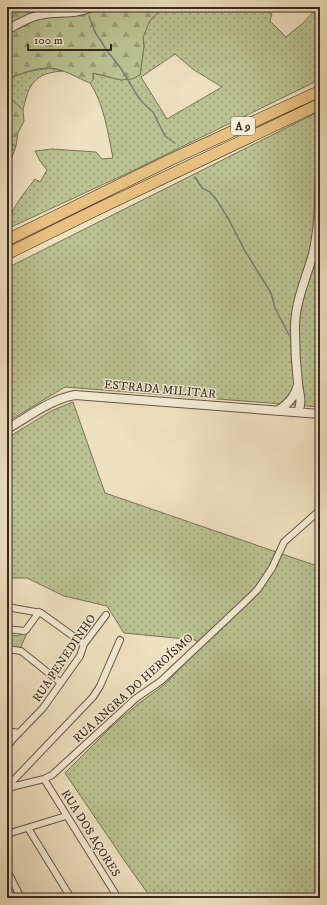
<svg xmlns="http://www.w3.org/2000/svg" width="327" height="905" viewBox="0 0 327 905" font-family="'IM FELL DW Pica',serif">
  <defs>
    <pattern id="grass-dots" width="8" height="8" patternUnits="userSpaceOnUse"><rect width="8" height="8" fill="#bac291"/><path d="M2 2h.1M6 6h.1" fill="none" stroke="#989e76" stroke-width="1.8" stroke-linecap="round"/></pattern>
    <pattern id="forest-firs" width="22" height="20" patternUnits="userSpaceOnUse"><rect width="22" height="20" fill="#bac291"/><path d="M5 1l3.5 6h-7zM16 11l3.5 6h-7z" fill="#989e76"/></pattern>
  </defs>
  <rect width="100%" height="100%" fill="#eee1bf"/>
  <filter id="stains"><feTurbulence type="fractalNoise" baseFrequency=".005" numOctaves="4"/><feColorMatrix values="0 0 0 0 .2 0 0 0 0 .09 0 0 0 0 .02 0 0 0 .5 -.17"/></filter>
  <radialGradient id="worn" r=".72"><stop offset=".6" stop-color="#630" stop-opacity="0"/><stop offset="1" stop-color="#630" stop-opacity=".3"/></radialGradient>
  <path fill="url(#grass-dots)" stroke="#787557" fill-rule="evenodd" d="M166,7H263L272,14L270,21L286,37L303,23L316,9L320,12V61L319,80L130,172L7,229C7,213 26,191 35,179L40,182L47,170L40,161L35,151L52,149L96,152L102,159L113,158C108,133 104,104 90,83L93,79V73L121,80L140,75L144,46L143,32L149,22L157,13ZM175,54L194,70L222,87L167,119L141,77Z
    M49,68L63,71C34,73 29,84 23,110C9,97 7,98 7,79L27,72Z
    M320,111V407L65,387L7,422V268Z
    M7,142L16,146L11,160L7,162Z
    M73,402L105,493L320,567V898H151L124,860L65,773L109,729L138,704L164,685L200,648L196,640L124,633L107,606L64,596L27,578H7V438L51,411Z"/>
  <path fill="url(#forest-firs)" stroke="#787557" d="M7,7H60L72,11L92,7H166L157,13L149,22L143,38L144,46L140,75L132,79L121,80L93,73V80L90,83C77,78 62,68 49,68C37,67 18,75 7,79Z
    M7,93L11,99L23,110L24,121L18,133L16,146L7,142L8,118Z"/>
  <path fill="#bac291" stroke="#787557" d="M22,633H27L20,649L7,646V635L18,636Z"/>
  <g fill="none" stroke-linecap="round" stroke-linejoin="round">
    <path stroke="#728273" stroke-width="1.5" d="M89,16L95,32L108,52L120,67L137,95L143,103L153,112L165,136L175,143
      M195,177L202,188L210,192L216,199L228,218L245,251L271,293L275,308L289,335"/>
    <g stroke="#645646" stroke-width="8">
      <path id="minor" d="M7,607L41,613L84,644
        M7,629L24,631L26,630L39,612
        M7,649L21,651L61,683
        M7,731L19,733
        M7,747L13,739L43,708L80,656L84,644L106,615
        M44,779L118,898
        M7,787L93,697L100,686L120,640
        M7,788L44,779L52,775L135,699L161,681L247,600L258,589L272,568L284,542L320,510
        M28,828L71,898
        M7,834L66,816
        M7,870L21,898"/>
    </g>
    <g stroke="#645646" stroke-width="10">
      <path id="tertiary" d="M7,30C17,24 28,18 39,15C56,11 76,15 92,7
        M277,411C288,404 294,398 298,385
        M298,412C303,400 299,395 298,383C296,366 295,348 295,331C294,304 306,279 313,254C319,228 319,202 320,175
        M7,429C28,417 51,399 75,395L320,414"/>
    </g>
    <g stroke="#36281d" stroke-width="12">
      <path id="motorway" d="M7,240L170,160L320,91
        M7,254L98,209L320,104"/>
    </g>
    <use href="#minor" stroke="#f4ecd5" stroke-width="6"/>
    <use href="#tertiary" stroke="#f4ecd5" stroke-width="8"/>
    <use href="#motorway" stroke="#e7c080" stroke-width="11"/>
  </g>
  <g text-anchor="middle" stroke-width="3" stroke-linejoin="round" paint-order="stroke">
    <rect fill="#f4ecd5" stroke="#6f6354" stroke-width="1" x="231" y="117" width="24" height="18" rx="3"/>
    <g font-size="11" font-weight="bold" fill="#36281d">
      <text x="243" y="130">A 9</text>
    </g>
    <g font-size="12" fill="#36281d" stroke="#f4ecd5">
      <text transform="translate(160 389) rotate(5)" y="4">ESTRADA MILITAR</text>
      <text transform="translate(64 658) rotate(-56)" y="4">RUA PENEDINHO</text>
      <text transform="translate(133 688) rotate(-42)" y="4">RUA ANGRA DO HEROÍSMO</text>
      <text transform="translate(91 833) rotate(58)" y="4">RUA DOS AÇORES</text>
    </g>
  </g>
  <rect width="327" height="905" fill="none" stroke="#eee1bf" stroke-width="24"/>
  <rect x="8" y="8" width="311" height="889" fill="none" stroke="#36281d" stroke-width="2"/>
  <rect x="12" y="12" width="303" height="881" fill="none" stroke="#36281d"/>
  <path d="M28 44v6h83v-6" fill="none" stroke="#36281d" stroke-width="2"/>
  <text x="34" y="44" font-size="12" fill="#36281d" stroke="#f4ecd5" stroke-width="3" paint-order="stroke">100 m</text>
  <rect width="100%" height="100%" filter="url(#stains)"/>
  <rect width="100%" height="100%" fill="url(#worn)"/>
</svg>
